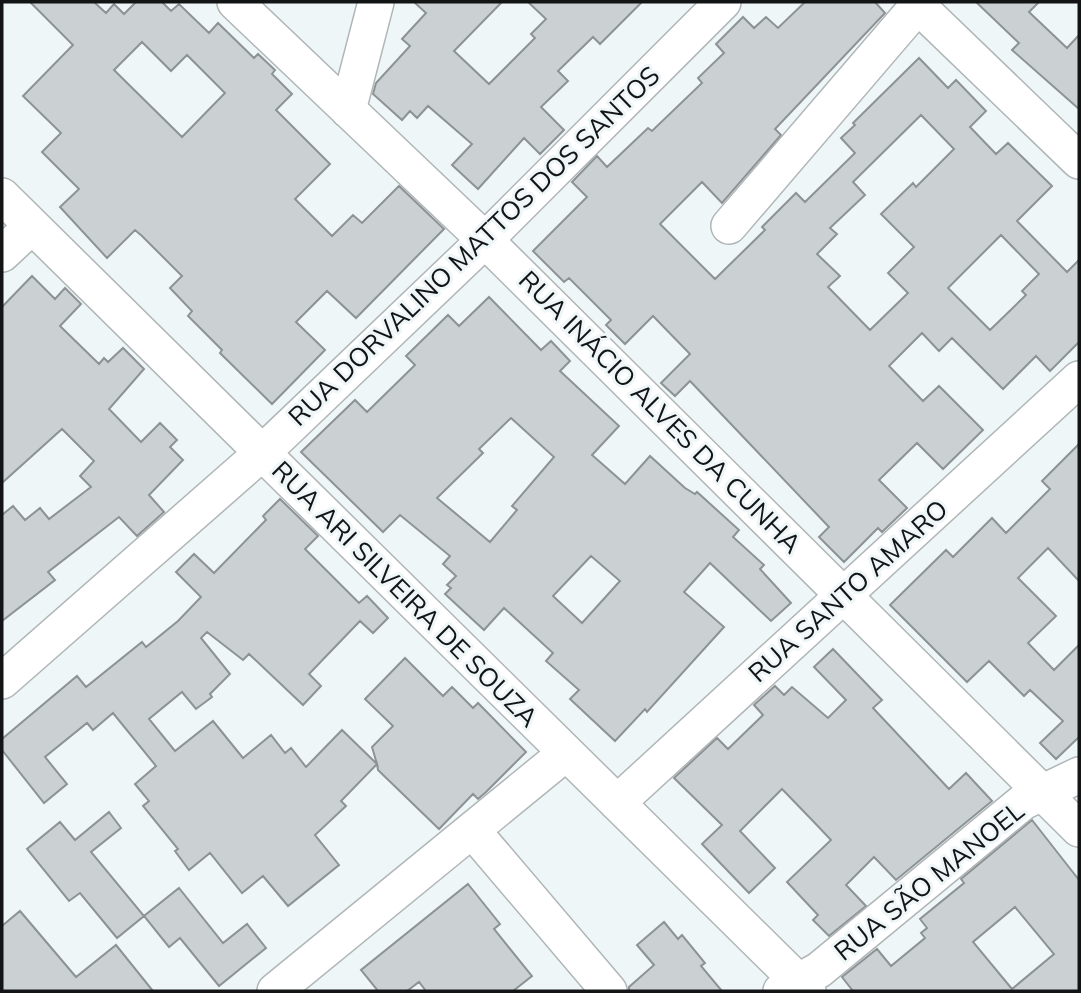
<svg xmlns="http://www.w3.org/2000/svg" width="1081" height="993" viewBox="0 0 1081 993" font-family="Mulish,sans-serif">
  <rect width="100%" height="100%" fill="#eff6f8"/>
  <path fill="#cbd1d3" stroke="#8d9395" stroke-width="2" fill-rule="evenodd" d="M30,2H94L106,13L114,4L124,14L136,2H162L171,11L179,4L209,33L218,23L254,58L258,54L275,70L272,74L292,94L276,110L330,164L295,199L332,236L353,215L362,223L399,186L444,229L356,318L327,291L296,322L325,350L272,404L220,353L222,350L188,316L192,311L170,288L182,276L142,236L135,230L107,258L60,207L79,189L42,152L61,133L23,96L73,45ZM142,42L171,71L187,55L225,93L182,137L114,70Z
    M414,2H502L454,51L489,84L535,38L531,34L546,19L528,2H642L600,44L593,37L558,71L568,81L541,107L564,130L540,154L524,138L478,189L452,165L472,144L428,106L417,118L410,111L402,120L373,94L376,83L410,46L402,39L426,13Z
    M805,2H875L885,13L775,129L781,135L722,203L702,182L660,224L715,279L765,230L762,227L796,193L805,202L855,153L841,138L855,125L853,123L919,58L948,88L956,80L986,111L970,127L996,154L1008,143L1052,186L1017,221L1067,272L1079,260V342L1050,371L1036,356L1003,389L952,338L939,351L922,333L889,366L923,401L939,386L983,430L943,469L917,443L879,480L907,508L882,532L878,528L844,562L819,537L829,527L690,381L675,396L661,383L690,354L653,316L625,344L606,325L611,320L569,278L564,282L533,251L587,197L572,182L597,156L607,167L648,128L652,131L702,83L698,78L724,53L716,44L743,17L754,28L766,17L778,28ZM921,115L954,149L916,187L913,183L881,214L914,247L888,273L908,293L870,330L828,287L840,276L817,254L837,234L830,228L865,195L853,182ZM1001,235L1039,274L1022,291L1026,295L990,330L948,288Z
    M976,2H1039L1029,12L1067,48L1079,35V109L1012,50L1019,43Z
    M32,276L55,299L65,288L81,304L60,326L99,364L104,358L108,362L123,348L144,369L109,409L141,442L160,423L177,440L170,447L183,460L149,495L164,512L137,536L119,517L48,572L55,580L2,621V515L13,506L25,520L40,508L49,519L91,487L80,476L94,461L62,429L2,483V307Z
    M489,297L541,350L551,341L570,361L560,371L619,426L592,455L625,484L650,456L685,488L695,494L697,492L739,530L733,537L764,565L760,569L791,603L771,621L710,563L684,592L724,627L647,712L645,709L615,741L570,699L579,690L546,661L553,653L504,608L484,630L445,594L451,588L447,585L456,576L443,564L450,556L400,515L383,532L301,452L355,400L367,412L415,365L406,356L448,315L459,326ZM511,418L554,457L512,506L517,510L490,542L437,498L483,453L479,449ZM591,556L620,581L582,623L553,596Z
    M1079,444V581L1048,548L1018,578L1056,616L1028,643L1054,670L1079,645V737L1056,759L1040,743L1063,721L1030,690L1024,696L989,661L967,682L890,605L946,550L953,557L992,518L1006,533L1050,489L1042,481Z
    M280,499L318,536L305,549L359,603L367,596L388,618L373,633L360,621L333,649L309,674L321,686L303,705L249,654L243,660L207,632L201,638L230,674L210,694L212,697L196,709L182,692L149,719L175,751L213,721L243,758L271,735L285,753L291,748L306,767L342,730L377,764L372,747L393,726L365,699L405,658L443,696L452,687L473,708L478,703L526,752L486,792L478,799L473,794L439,829L378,770L377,764L341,801L346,806L315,835L339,865L288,906L263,876L242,893L210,853L189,870L175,851L178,849L143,806L149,801L135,784L156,766L113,713L93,730L87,723L45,757L67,784L44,803L2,750V739L77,676L86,687L142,642L146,647L178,621L201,597L176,572L194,554L214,573L266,520L263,516Z
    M833,649L882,700L873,708L949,789L966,773L992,801L896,880L874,857L846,885L866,906L829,936L813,920L818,915L787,882L831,840L812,820L782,789L740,831L775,868L749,893L702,844L722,825L674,778L717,738L728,749L763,715L754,705L775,686L784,695L792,687L828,718L846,700L814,667Z
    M109,812L121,828L91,852L144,916L117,938L80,893L69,901L27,849L60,822L75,840Z
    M1032,820L1079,880V991H853L842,977L877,949L891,966L925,938L921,933L927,928L920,919L964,883L961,879ZM1015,907L1054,954L1012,989L973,942Z
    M468,884L500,924L494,929L532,976L513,991H426L419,982L407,991H378L361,970Z
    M179,888L223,943L247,924L266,948L219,986L180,938L169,947L144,916Z
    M20,911L76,977L116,945L153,991H2V926Z
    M664,922L678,939L682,935L705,963L701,966L722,991H629V987L654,965L637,945Z"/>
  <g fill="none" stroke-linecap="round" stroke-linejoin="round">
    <g stroke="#b0b6b7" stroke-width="38">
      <path id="minor" d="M235,2L485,240L1079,829
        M914,2L1079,161
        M348,110L376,2
        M2,196L808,991
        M729,226L921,2
        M2,254L32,226
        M2,681L262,453L485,240L723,2
        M617,803L1079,379
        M472,830L609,991
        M275,991L566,753
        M781,991L819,970L1023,802L1079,775"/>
    </g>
    <use href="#minor" stroke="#fff" stroke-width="35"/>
  </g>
  <g text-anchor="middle" stroke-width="6" stroke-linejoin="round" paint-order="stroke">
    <g font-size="26" fill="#121415" stroke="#eff6f8">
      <text transform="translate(474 246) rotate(-44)" y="9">RUA DORVALINO MATTOS DOS SANTOS</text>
      <text transform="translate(660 412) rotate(45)" y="9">RUA INÁCIO ALVES DA CUNHA</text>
      <text transform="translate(848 591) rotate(-42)" y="9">RUA SANTO AMARO</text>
      <text transform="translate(405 594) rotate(45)" y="9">RUA ARI SILVEIRA DE SOUZA</text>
      <text transform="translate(929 881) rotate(-39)" y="9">RUA SÃO MANOEL</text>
    </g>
  </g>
  <rect width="1081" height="993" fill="none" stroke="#121415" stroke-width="7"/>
</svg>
